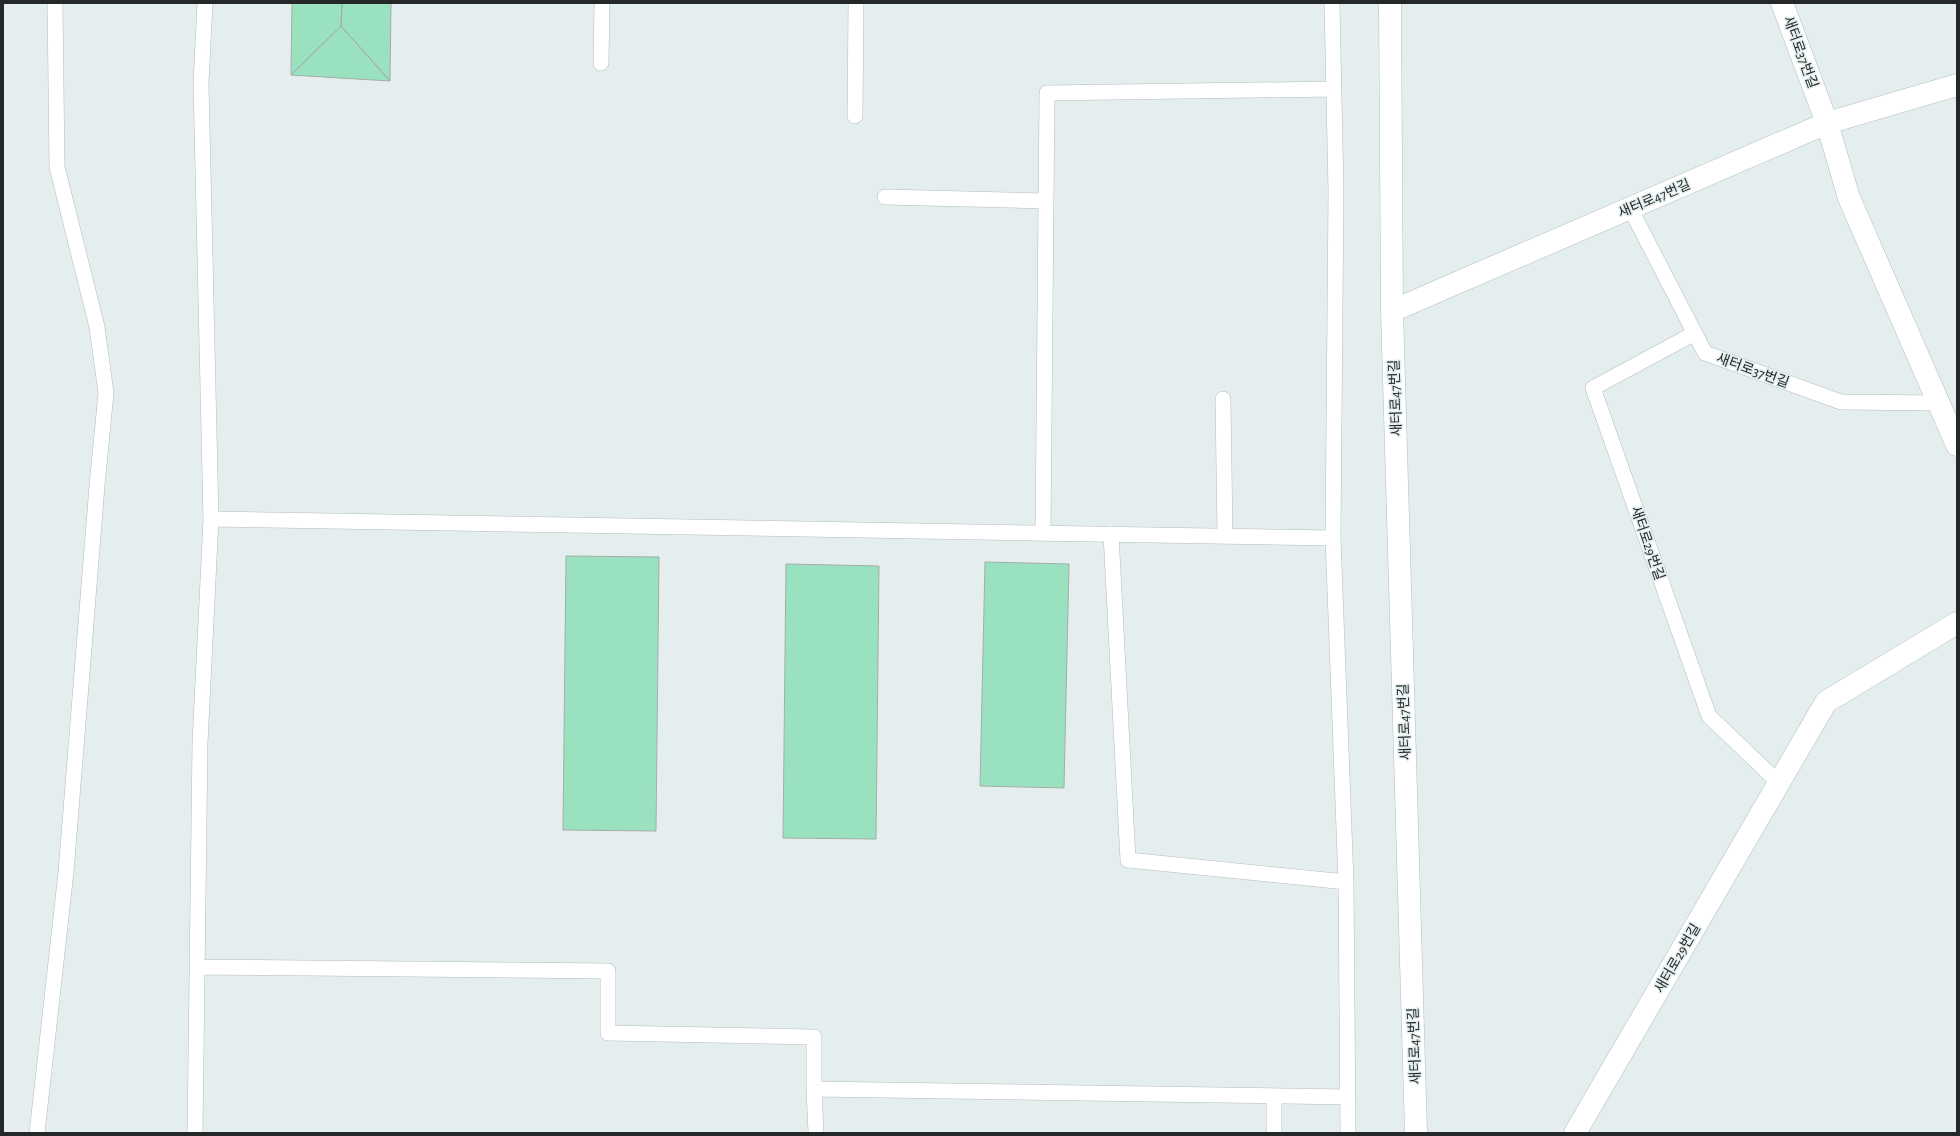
<svg xmlns="http://www.w3.org/2000/svg" width="1960" height="1136" viewBox="0 0 1960 1136" font-family="'Alegreya Sans','Noto Sans KR',sans-serif">
  <rect width="100%" height="100%" fill="#e4eeee"/>
  <path fill="#9ae1bf" stroke="#a5ada9" d="M292,3H342L341,26L291,75Z
    M342,3H391L390,81L341,26Z
    M341,26L390,81L291,75Z
    M566,556L659,557L656,831L563,830Z
    M985,562L1069,564L1064,788L980,786Z
    M786,564L879,566L876,839L783,838Z"/>
  <g fill="none" stroke-linecap="round" stroke-linejoin="round">
    <g stroke="#b3bdbd" stroke-width="16">
      <path id="lane" d="M1332,3L1336,191L1333,538L1346,882L1348,1133
        M601,63L602,3
        M855,116L856,3
        M885,197L1046,201
        M1630,208L1705,353L1841,402L1939,403
        M1695,333L1593,388L1709,716L1779,783
        M1223,399L1225,536
        M211,519L1333,538
        M1043,533L1047,93L1334,89
        M1111,534L1128,860L1346,882
        M197,967L608,971V1033L814,1037V1089L1348,1097
        M814,1089L816,1133
        M1274,1096V1133
        M37,1133L66,872L97,486L106,393L97,327L57,167L55,3
        M195,1133L200,743L211,519L201,83L205,3"/>
    </g>
    <g stroke="#b3bdbd" stroke-width="23">
      <path id="street" d="M1390,3L1392,311L1416,1133
        M1782,3L1827,123L1849,198L1957,445
        M1392,311L1827,123L1957,85
        M1575,1133L1826,702L1957,623"/>
    </g>
    <use href="#lane" stroke="#fff" stroke-width="15"/>
    <use href="#street" stroke="#fff" stroke-width="22"/>
  </g>
  <g text-anchor="middle" stroke-width="3" stroke-linejoin="round" paint-order="stroke">
    <g font-size="14" fill="#242828" stroke="#e4eeee">
      <text transform="translate(1801 52) rotate(70)" y="5">새터로37번길</text>
      <text transform="translate(1654 198) rotate(-23)" y="5">새터로47번길</text>
      <text transform="translate(1753 370) rotate(20)" y="5">새터로37번길</text>
      <text transform="translate(1395 398) rotate(-92)" y="5">새터로47번길</text>
      <text transform="translate(1648 543) rotate(71)" y="5">새터로29번길</text>
      <text transform="translate(1404 722) rotate(-92)" y="5">새터로47번길</text>
      <text transform="translate(1677 958) rotate(-60)" y="5">새터로29번길</text>
      <text transform="translate(1414 1046) rotate(-92)" y="5">새터로47번길</text>
    </g>
  </g>
  <rect width="1960" height="1136" fill="none" stroke="#242828" stroke-width="8"/>
</svg>
